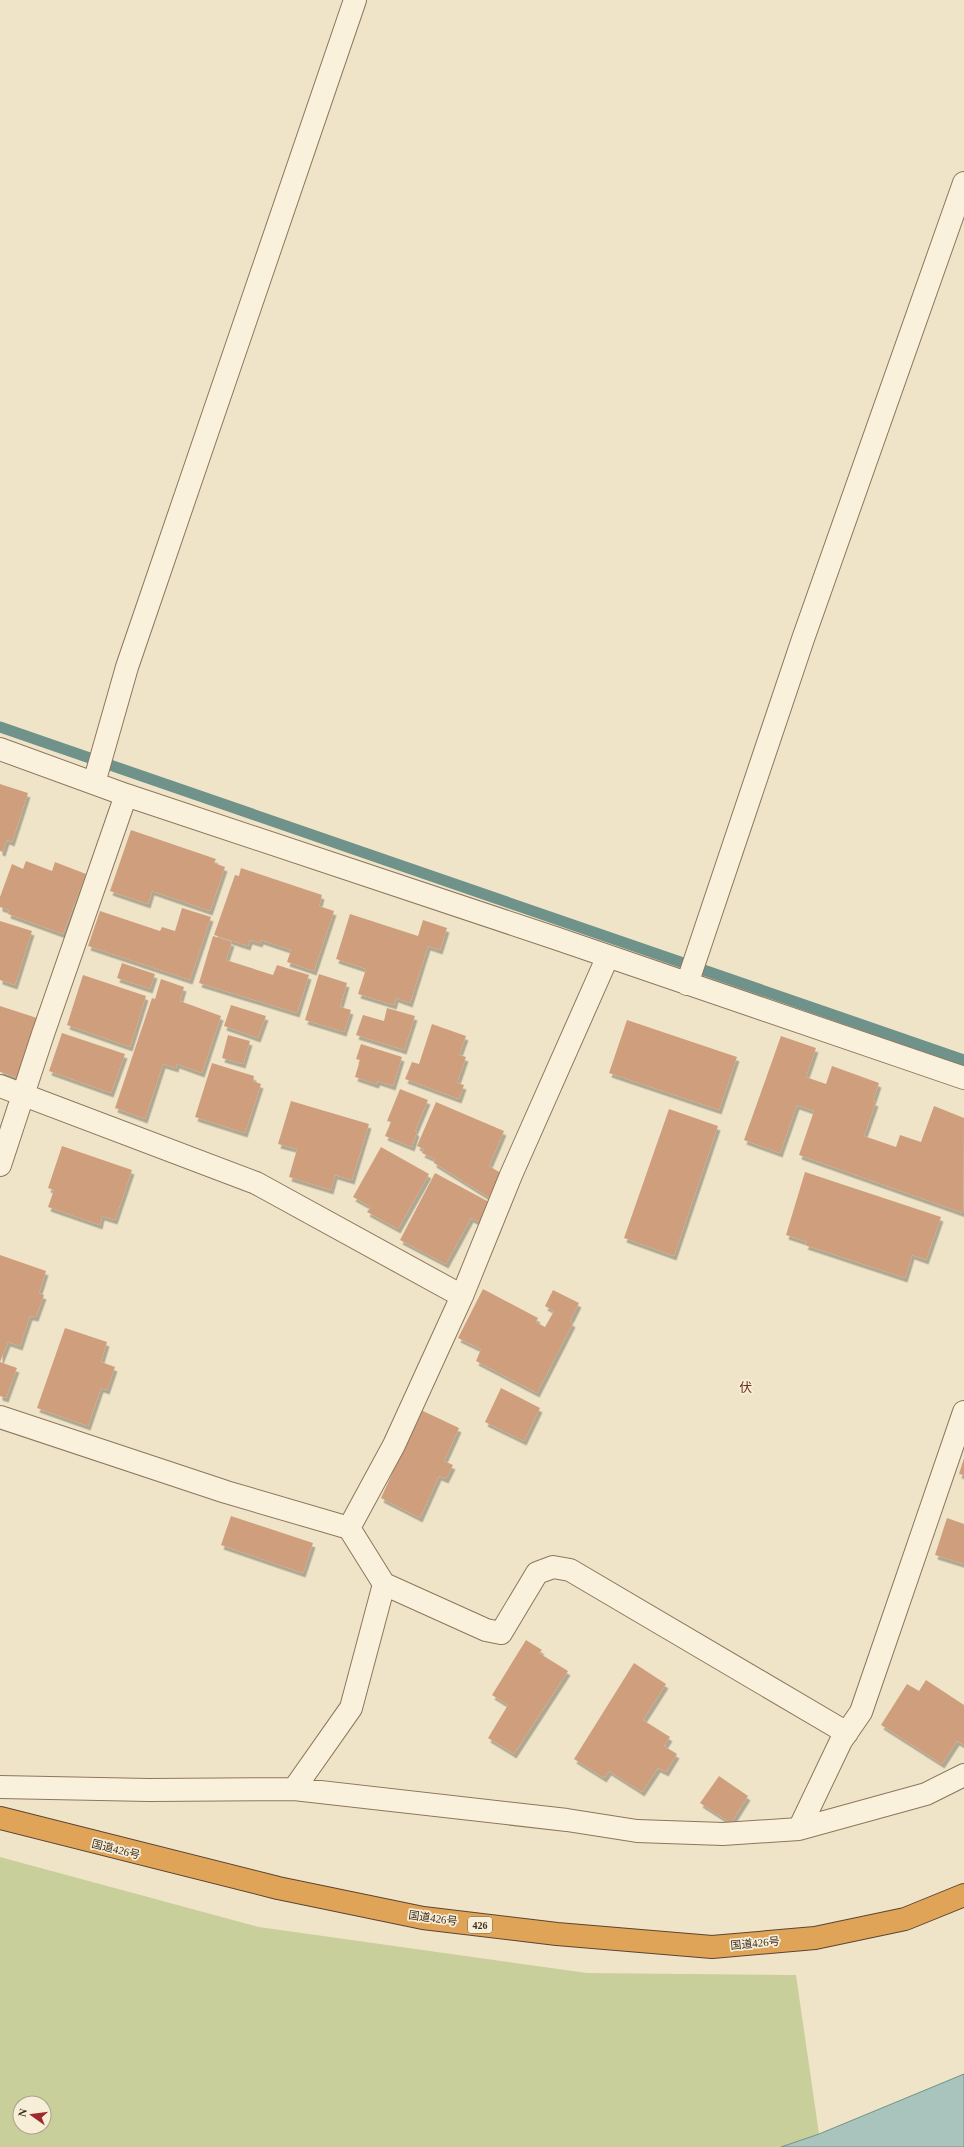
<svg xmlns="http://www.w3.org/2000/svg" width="964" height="2147" viewBox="0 0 964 2147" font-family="'Times New Roman','Noto Sans JP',serif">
  <defs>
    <filter id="shadow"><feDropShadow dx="2.5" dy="4.5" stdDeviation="0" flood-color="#0004"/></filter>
  </defs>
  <rect width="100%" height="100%" fill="#f0e4c8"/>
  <path fill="#c9cf9b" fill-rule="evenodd" d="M0,1857L259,1927L587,1973L796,1975L819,2134L781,2147H0ZM20,2103H44V2127H20Z"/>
  <path fill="#a9c4bc" stroke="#6f938a" d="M964,2074V2147H781L819,2134Z"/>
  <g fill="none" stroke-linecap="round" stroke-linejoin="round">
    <path stroke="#6f938a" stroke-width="11" d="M0,727L964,1060"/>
  </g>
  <path fill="#cf9f7d" filter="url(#shadow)" d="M0,784L28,793L12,842L7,840L3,852L0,851Z
    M131,830L216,859L214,863L225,867L210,911L152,891L148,904L110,891Z
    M26,861L52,871L55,862L86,874L63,934L8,914L9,910L0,907V897L12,864L23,869Z
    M241,868L322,895L319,906L334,911L314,971L287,962L291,950L261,940L260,943L250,940L248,946L214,935L235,875L239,876Z
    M182,908L211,917L190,980L88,946L100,911L160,931L162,927L175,931Z
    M350,914L418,936L423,920L447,928L440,950L428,946L410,1003L396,998L394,1005L358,994L366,969L336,959Z
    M0,921L32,931L15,985L0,980Z
    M213,936L232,942L226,960L273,975L277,965L309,975L297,1013L199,983Z
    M122,963L155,974L150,989L117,978Z
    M319,974L347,983L340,1007L351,1010L344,1032L305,1020Z
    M83,975L146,996L130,1047L67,1025Z
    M161,979L184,987L180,1001L221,1016L202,1073L177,1064L176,1068L163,1064L145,1119L115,1108L152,998L155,999Z
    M231,1005L266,1016L258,1038L224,1026Z
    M0,1006L37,1018L17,1077L0,1072Z
    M387,1008L415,1016L404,1050L356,1035L363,1015L384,1021Z
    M627,1020L737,1057L719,1110L609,1073Z
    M432,1024L466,1036L459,1055L466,1057L457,1083L464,1085L459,1099L405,1079L412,1062L419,1064Z
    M62,1033L125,1054L111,1093L49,1071Z
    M228,1035L250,1041L243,1064L222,1058Z
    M781,1036L816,1048L806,1077L826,1084L832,1066L879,1083L873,1101L876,1102L864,1136L896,1147L900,1135L921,1142L934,1106L964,1118L963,1213L799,1155L814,1111L797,1105L780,1153L744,1140Z
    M361,1044L402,1057L393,1086L378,1081L376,1084L355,1077L360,1060L356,1059Z
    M212,1063L254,1076L253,1081L261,1084L245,1133L195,1117Z
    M400,1089L428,1100L415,1131L417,1132L412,1147L385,1136L391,1122L387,1121Z
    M291,1101L369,1124L352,1180L335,1175L331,1190L289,1177L297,1149L278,1144Z
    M436,1102L504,1131L489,1166L501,1173L490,1198L434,1163L435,1159L422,1153L424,1149L417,1146Z
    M669,1109L718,1126L674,1256L624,1238Z
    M62,1146L132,1170L115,1220L102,1216L100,1225L48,1207L54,1190L48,1188Z
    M381,1147L429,1174L398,1229L367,1212L371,1207L353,1197Z
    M805,1172L941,1217L926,1260L912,1255L905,1278L805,1245L807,1242L786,1235Z
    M435,1173L489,1202L479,1222L471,1218L446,1264L400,1240Z
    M0,1255L46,1271L39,1293L44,1295L36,1317L30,1316L20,1346L8,1342L0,1362L17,1368L6,1398L0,1396Z
    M483,1289L538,1318L536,1322L545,1327L554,1311L545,1306L553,1290L579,1303L570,1321L573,1323L537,1393L476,1361L481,1349L458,1338Z
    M65,1328L107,1342L101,1362L115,1367L107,1390L101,1388L88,1426L37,1408Z
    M501,1388L540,1408L524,1441L485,1422Z
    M421,1410L459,1428L444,1461L453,1465L446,1479L439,1476L420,1518L381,1498Z
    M964,1458V1475L959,1474Z
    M231,1516L313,1543L303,1573L221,1545Z
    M947,1518L964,1524V1564L935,1555Z
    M526,1640L542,1650L539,1653L568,1671L514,1754L488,1738L508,1705L492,1695Z
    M634,1663L666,1684L643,1720L670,1737L664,1746L677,1754L666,1772L658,1768L642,1792L609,1771L604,1778L574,1759Z
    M926,1680L964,1705V1745L957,1741L942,1764L881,1725L907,1684L919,1691Z
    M719,1776L748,1796L731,1823L700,1803Z"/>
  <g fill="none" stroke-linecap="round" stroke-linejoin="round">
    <g stroke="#8d765c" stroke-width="24">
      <path id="street" d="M0,749L126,795L555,938L964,1078
        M94,783L127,667L355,0
        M687,984L803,639L964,183
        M0,1086L256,1183L462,1296
        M0,1165L43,1034L126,795
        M0,1417L226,1492L349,1528L384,1584L351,1708L294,1789
        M349,1528L394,1445L462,1296L511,1175L608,956
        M384,1584L486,1630L501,1633L537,1573L553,1567L570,1570L847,1733
        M0,1787L149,1790L294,1789L567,1820L637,1831L723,1834L799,1829L926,1794L964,1775
        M799,1829L841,1741L861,1712L964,1412"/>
    </g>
    <g stroke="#5b4430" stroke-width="24">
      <path id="highway" d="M0,1818L278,1888L423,1918L557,1934L712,1947L815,1938L905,1919L964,1895"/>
    </g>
    <use href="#street" stroke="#faf1dc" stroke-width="22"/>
    <use href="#highway" stroke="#e0a458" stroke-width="22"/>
  </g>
  <g text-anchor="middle" stroke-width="3.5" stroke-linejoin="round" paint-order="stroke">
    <rect fill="#f7eed8" stroke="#756857" stroke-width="1" x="468" y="1917" width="24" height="16" rx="3"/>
    <g font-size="10" font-weight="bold" fill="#3d2e20">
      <text x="480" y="1929">426</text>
    </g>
    <g font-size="11" fill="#3d2e20" stroke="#f7eed8">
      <text transform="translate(116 1849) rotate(14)" y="4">国道426号</text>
      <text transform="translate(433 1918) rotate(8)" y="4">国道426号</text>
      <text transform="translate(755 1943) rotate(-5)" y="4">国道426号</text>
    </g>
    <g font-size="13" fill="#6b2e1e" stroke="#f7eed8">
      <text x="746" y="1392">伏</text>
    </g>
  </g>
  <g transform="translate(32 2115) rotate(284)"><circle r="19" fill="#f7eed8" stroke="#ada18e"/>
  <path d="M0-3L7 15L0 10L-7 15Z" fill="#9e2a2b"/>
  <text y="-6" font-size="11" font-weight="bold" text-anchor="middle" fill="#3d2e20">N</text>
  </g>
</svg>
